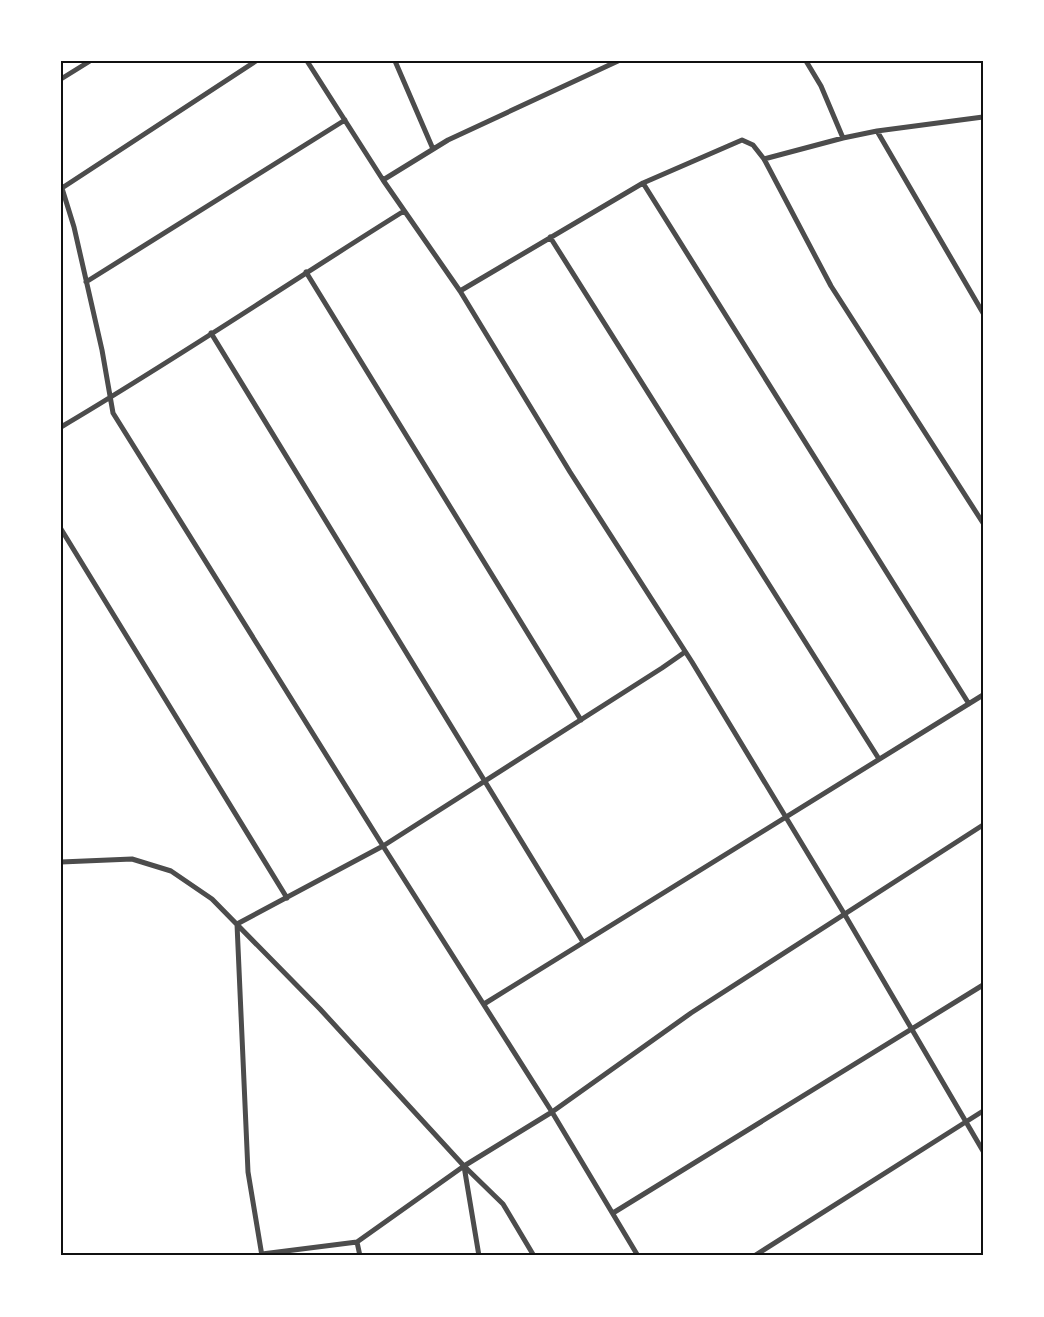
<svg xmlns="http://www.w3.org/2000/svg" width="1044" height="1317" viewBox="0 0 1044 1317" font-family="Arial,sans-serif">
  <rect width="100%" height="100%" fill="#fff"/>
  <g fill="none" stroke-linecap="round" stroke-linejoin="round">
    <path stroke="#4c4c4c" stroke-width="5" d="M307,61L383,180L460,291L570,472L692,662L845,915L983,1151
      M395,61L433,149
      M806,61L821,86L843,138
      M61,79L90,61
      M877,131L983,313
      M764,159L831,286L983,523
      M383,180L448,140L618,61
      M643,183L969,704
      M61,185L74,227L102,350L113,413L383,846L552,1112L638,1256
      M62,188L256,61
      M550,237L879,759
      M306,272L581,720
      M86,282L345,120
      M460,291L643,183L742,140L753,145L764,159L843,138L877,131L983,117
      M211,333L583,942
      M61,427C178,358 290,282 404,211
      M61,529L287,898
      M61,862L132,859L171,871L212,899L320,1009L464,1166L552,1112L691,1013L983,825
      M484,1004L983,695
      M464,1166L479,1256
      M613,1213L983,985
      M357,1242L360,1256
      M262,1254L357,1242L464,1166L503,1204L534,1256
      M262,1256L248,1172L237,924L383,846L662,668L685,652
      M754,1256L983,1111"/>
  </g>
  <rect width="1044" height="1317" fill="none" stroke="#ffffff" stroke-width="125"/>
  <rect x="62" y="62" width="920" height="1192" fill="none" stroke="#111" stroke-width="2"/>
</svg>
